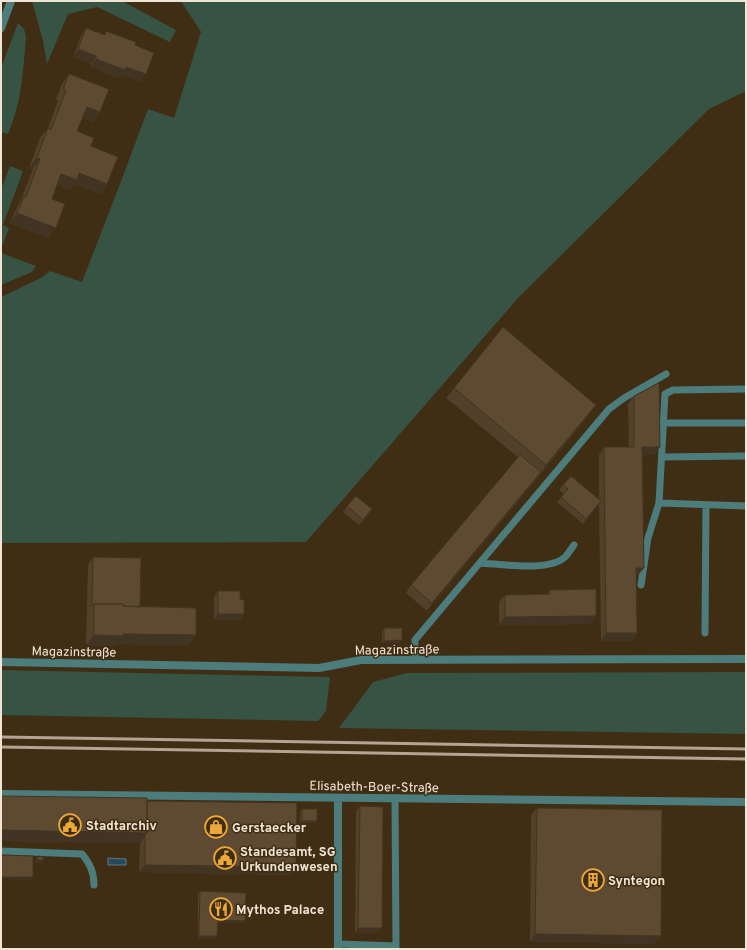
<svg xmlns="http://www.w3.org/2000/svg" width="747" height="950" viewBox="0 0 747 950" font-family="Overpass,sans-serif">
  <rect width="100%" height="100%" fill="#402e14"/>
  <path fill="#365343" d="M32,1H122L176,30L170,42L97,7L68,14L47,64L43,41Z
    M181,1H746V91L709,109L518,298L306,542L1,543V297L41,278L50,271L82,282L120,184L148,109L174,118L201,32Z
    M18,23L24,29L26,37C23,72 22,101 8,134L1,132V68Z
    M10,166L23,171L3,225L9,228L1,249V189Z
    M1,253L36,266L32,272L1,285Z
    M1,670L330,677L326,711L318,721L1,715Z
    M746,672V734L339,728L373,682L407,673Z"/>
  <path fill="#244a5e" stroke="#617882" d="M108,858L126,859V865H108Z"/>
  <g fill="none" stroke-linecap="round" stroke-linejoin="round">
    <path stroke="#4c7c7c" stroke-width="7" d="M663,423H746
      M662,457L746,456
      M659,503L746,506
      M480,563C501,564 549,572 565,557C568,554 571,549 574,545
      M641,585L648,538L659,503L665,394L673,390L746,389
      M705,633L706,505
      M415,660V640L609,409L624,398L666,374
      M395,798L396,949
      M1,851L82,854C90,864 94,872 94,885
      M338,944L396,946"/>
    <path stroke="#4c7c7c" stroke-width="8" d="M1,28L11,1
      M1,662L319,668L361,660L746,659
      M1,794L746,802
      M338,949V798"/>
    <path stroke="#b3a592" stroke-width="3" d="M1,737L746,749
      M1,747L746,759"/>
  </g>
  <path fill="#51402a" d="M86,28L104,34L106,31L135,45L141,82L121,75L119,78L90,67L91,64L73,57L81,36Z
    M69,74L100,112L93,122L83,118L77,131L91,146L107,184L100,194L74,184L70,190L57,185L52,199L49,238L10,223L17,207L21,200L33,169L29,168L40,138L48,128L58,101L56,99L62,84Z
    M746,280V286L744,283Z
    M454,388L596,405L589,415L536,480L427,611L406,593L411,585L518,457L446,398Z
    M634,396L660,447L654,455H643L644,568L638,575L636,576L637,633L632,641H601L599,504L583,524L557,502L564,494L559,490L563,485L599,500V455L604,447H629L628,404Z
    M347,506L368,515L359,525L343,512Z
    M93,557L140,606L189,645L118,644L116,646L86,645L88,565Z
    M550,590L596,616L591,624L499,625V602L505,595L547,594Z
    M218,591L240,599L244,614L241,620H214V597Z
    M384,628L400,643H382V631Z
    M147,801L296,867L291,875L139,872L140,843L1,841Z
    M360,806L378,933H355L356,812Z
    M537,808L655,944L530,942L531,815Z
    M302,809L315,823H300V812Z
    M38,856L43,860L41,863H36V859Z
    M200,891L244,923H218L216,939H198V894Z"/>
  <path fill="#423422" d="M78,49L96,56L91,64L73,57Z
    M96,59L126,67L146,74L141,82L121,75L119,78L90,67Z
    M87,107L100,112L93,122L80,117Z
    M37,158L40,159L33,169L29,168Z
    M79,173L107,184L100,194L74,184L70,190L54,184L61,174Z
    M17,213L56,228L49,238L10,223Z
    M596,405L589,415L536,480L427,611L432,603L541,472L546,465Z
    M642,447H660L654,455H637Z
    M601,501L597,507L583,524L586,519Z
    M636,568H644L638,575L630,576Z
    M218,614H244L241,620H214Z
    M596,616L591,624L499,625L505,617Z
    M606,633H637L632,641H601Z
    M123,634L196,635L189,645L118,644L116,646L86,645L94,635Z
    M402,640L400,643H382L384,641Z
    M302,821H317L315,823H300Z
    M1,830L147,833L140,843L1,841Z
    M38,860H43L41,863H36Z
    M145,865L296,867L291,875L139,872Z
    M1,877H33L31,880L1,879Z
    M218,920L245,921L244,923H216Z
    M358,928H382L378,933H355Z
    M535,934L661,936L655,944L530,942Z
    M199,936H217L216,939H198Z"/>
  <path fill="#5e4a31" stroke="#423422" d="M86,28L105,35L106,31L136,42L135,45L154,53L146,74L126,67L125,70L96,59V56L78,49Z
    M69,74L109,89L100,112L87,107L77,131L94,138L91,146L118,157L107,184L79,173L77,180L61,174L52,199L65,204L56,228L17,213L24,197H26L40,159L37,158L48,128L51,130L66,90L63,89Z
    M503,327L596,405L546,465L454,388Z
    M659,383L660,447H642L644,568H636L637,633H606L604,447H634V396Z
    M520,455L541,472L432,603L411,585Z
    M571,476L601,501L586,519L561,497L568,489L563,485Z
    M356,496L372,509L363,520L347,506Z
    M93,557L141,558L140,607L123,606V604H94L92,606Z
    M596,589V616L505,617V595L550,594V590Z
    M218,591H240V599L244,600V614H218Z
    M94,604H123V606L196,608V635L123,634V636L94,635Z
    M384,628H402V640L384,641Z
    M1,796L147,798V833L1,830Z
    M147,801L297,803L296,867L145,865V835L147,833Z
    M360,806L383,807L382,928H358Z
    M537,808L662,810L661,936L535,934Z
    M302,809H317V821H302Z
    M1,855L33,856V877H1V882Z
    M38,856L43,857V860H38Z
    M200,891L246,893L245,921L218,920L217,936H199Z"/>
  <defs>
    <g id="civic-ring" transform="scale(1.15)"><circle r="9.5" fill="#402e14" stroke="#eca93a" stroke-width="1.5"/><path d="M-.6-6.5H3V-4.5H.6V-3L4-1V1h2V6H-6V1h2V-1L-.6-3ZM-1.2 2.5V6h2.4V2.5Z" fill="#eca93a"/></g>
    <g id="shop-ring" transform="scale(1.15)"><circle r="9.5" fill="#402e14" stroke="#eca93a" stroke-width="1.5"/><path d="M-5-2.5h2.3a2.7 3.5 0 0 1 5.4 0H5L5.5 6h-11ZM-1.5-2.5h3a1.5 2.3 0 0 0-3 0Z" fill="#eca93a"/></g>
    <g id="building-ring" transform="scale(1.15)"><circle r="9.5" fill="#402e14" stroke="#eca93a" stroke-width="1.5"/><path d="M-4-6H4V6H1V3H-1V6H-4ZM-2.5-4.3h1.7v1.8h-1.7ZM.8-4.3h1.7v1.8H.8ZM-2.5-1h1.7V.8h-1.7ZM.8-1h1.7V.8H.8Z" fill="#eca93a"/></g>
    <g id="restaurant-ring" transform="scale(1.15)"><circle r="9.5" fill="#402e14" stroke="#eca93a" stroke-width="1.5"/><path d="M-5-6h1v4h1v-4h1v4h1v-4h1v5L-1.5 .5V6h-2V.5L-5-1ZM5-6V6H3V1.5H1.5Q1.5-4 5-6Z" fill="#eca93a"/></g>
  </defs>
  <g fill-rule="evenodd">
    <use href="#civic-ring" x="70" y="825"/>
    <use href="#shop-ring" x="216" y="827"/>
    <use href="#civic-ring" x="225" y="858"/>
    <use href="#building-ring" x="593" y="880"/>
    <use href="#restaurant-ring" x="221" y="909"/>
  </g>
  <g text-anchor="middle" stroke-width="3" stroke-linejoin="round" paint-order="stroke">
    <g font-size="13" fill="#f0e4d5" stroke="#402e14">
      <text transform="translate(397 649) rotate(-1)" y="5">Magazinstraße</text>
      <text transform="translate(74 651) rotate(1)" y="5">Magazinstraße</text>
      <text transform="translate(374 786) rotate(1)" y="5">Elisabeth-Boer-Straße</text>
    </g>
    <g font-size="13" font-weight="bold" fill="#f0e4d5" stroke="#402e14" text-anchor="start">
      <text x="86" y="830">Stadtarchiv</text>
      <text x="232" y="832">Gerstaecker</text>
      <text x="240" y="856">Standesamt, SG<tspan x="240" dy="15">Urkundenwesen</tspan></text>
      <text x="608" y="885">Syntegon</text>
      <text x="236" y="914">Mythos Palace</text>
    </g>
  </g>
  <rect width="747" height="950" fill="none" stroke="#f0e4d5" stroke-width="4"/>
</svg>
